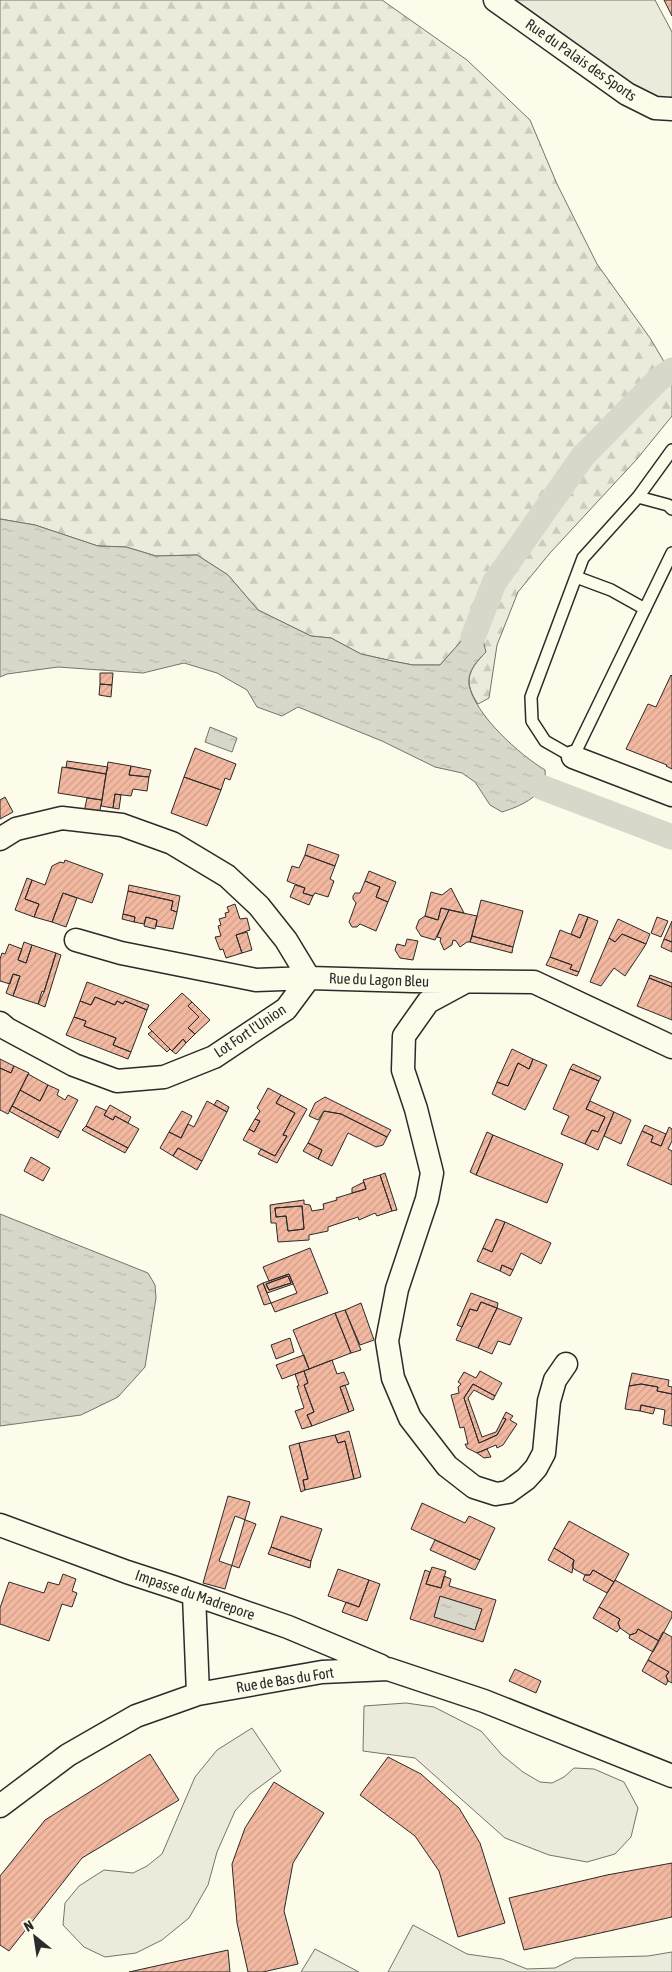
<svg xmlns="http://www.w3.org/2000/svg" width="672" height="1972" viewBox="0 0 672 1972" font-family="'Asap Condensed',sans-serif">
  <defs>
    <pattern id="forest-firs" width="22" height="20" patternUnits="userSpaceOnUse" patternTransform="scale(1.25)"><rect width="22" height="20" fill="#ecebdb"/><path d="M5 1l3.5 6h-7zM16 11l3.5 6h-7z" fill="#cbcabc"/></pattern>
    <pattern id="water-ripples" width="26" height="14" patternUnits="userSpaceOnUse" patternTransform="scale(1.25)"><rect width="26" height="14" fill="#d8d7c9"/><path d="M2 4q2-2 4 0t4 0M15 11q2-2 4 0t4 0" fill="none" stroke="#bab9ad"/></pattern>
    <pattern id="building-hatch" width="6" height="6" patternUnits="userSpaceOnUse" patternTransform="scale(1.25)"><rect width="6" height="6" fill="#f2b8a0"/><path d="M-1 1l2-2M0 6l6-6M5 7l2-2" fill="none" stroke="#d09e8a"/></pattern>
  </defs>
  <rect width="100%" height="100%" fill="#fdfbea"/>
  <path fill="url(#forest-firs)" stroke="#74746e" d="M0,0H382L467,60L530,120L557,184L597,264L650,338L672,375V416L637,459L550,553L518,592L497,645L489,698L478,704C463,682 468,670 486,652L464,638L440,665H413L392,661L361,654L331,638L311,636L258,610L228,575L197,555L156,556L126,547L98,546L35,525L0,519Z"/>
  <path fill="#eceadb" stroke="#74746e" d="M516,0H655L672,32V99L647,95Z
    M406,1703L434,1707L481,1731L502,1755L523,1772L540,1782L552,1783L564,1777L574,1768L594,1769L624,1782L638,1808L631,1837L615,1854L587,1862L549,1855L505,1838L415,1758L363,1751L364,1706Z
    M252,1728L281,1771L250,1794L235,1811L217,1852L208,1885L189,1918L162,1940L136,1953L105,1957L84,1947L63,1925L65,1903L79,1886L104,1870L133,1873L147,1866L162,1854L195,1777L217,1750Z
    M413,1925L467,1954L502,1959L527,1969L555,1968L575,1958L648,1956L672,1952V1972H388Z
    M315,1949L359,1972H301Z"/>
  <path fill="url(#water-ripples)" stroke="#74746e" d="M0,519L35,525L98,546L126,547L156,556L197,555L228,575L258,610L311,636L331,638L361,654L392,661L413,665H440L464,638L473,637L483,640L486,652C477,661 467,671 469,685C475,715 520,755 545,770C548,795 521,806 502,812L490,805L475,782L462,773L435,767L382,741L298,707L282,716L257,707L247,690L217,673L184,663L143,673L58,667L7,674L0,677Z
    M210,727L237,738L232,752L205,742Z
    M0,1214L148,1273L155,1285L156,1298L145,1367L118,1397L81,1415L0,1426Z
    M440,1596L482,1609L475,1630L434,1617Z"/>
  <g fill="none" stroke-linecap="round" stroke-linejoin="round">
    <path stroke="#d8d7c9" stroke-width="25" d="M473,637L494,583L583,456L658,380L672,370
      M541,787L672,837"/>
  </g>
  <path fill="url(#building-hatch)" stroke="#2b2b2b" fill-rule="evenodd" d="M664,0H672V16Z
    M100,673H113L112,685L100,684Z
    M671,675L672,676V769L666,766L667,765L626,749L648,704L656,707Z
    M100,684L112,685L111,697L99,695Z
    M195,748L236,764L230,780L225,778L221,790L184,777Z
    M67,761L108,767L106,774L66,767Z
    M108,762L131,766L129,775L149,777L147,791L133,789L131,796L115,794L113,808L101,806Z
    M131,766L151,770L149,777L129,775Z
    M62,767L106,774L102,800L58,793Z
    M184,777L221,790L207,826L171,813Z
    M115,794L121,795L119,809L113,808Z
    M5,797L13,812L0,819V800Z
    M87,798L102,800L99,815L84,812Z
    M308,844L339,855L335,866L305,855Z
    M305,855L335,866L330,879L334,881L328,897L315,893L313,896L303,893L305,888L287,881L292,866L299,868Z
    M65,860L103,874L92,903L63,893L52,922L34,917L39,904L25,899L32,880L45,885L52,866L60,862L64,863Z
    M369,871L396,882L388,902L376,897L380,887L365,881Z
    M27,878L32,880L25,899L39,904L34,917L15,910Z
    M365,881L380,887L376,897L388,902L376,931L360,924L357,927H352L349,922L356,903L353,899V896L355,893H360Z
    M129,885L180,896L177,912L171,910L173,901L128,891Z
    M295,885L305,888L303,893L313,896L309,905L290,897Z
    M451,888L464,913L441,908L438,920L425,916L431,892L442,895Z
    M128,891L173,901L171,910L177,912L173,929L156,926L157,920L146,917L144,924L134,922L135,917L123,914Z
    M63,893L77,898L66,927L52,922Z
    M481,900L523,911L513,947L472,936Z
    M235,904L240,919L247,918L250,930L236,935L242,953L226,958L223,949L220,950L215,937L221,936L218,926L221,925L219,919L226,917L225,913L229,912L227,907Z
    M441,908L449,910L435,940L421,936L416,928L419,920L425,916L438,920Z
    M449,910L477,916L470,942H467L460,947L456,941L453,940L452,945L444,950L440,941L441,938L437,937Z
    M123,914L135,917L134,922L122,919Z
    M579,914L588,917L580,938L571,934Z
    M146,917L157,920L155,929L144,926Z
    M588,917L598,921L579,972L570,969L572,965L550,957L560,930L580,938Z
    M657,917L668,921L661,937L651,933Z
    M618,919L650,934L646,944L622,934L615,942L609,938Z
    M672,921V942L664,939Z
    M247,932L252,950L242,953L236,935Z
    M622,934L646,944L643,949L625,976L614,968L601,986L590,982L609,938L615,942Z
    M472,936L513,947L512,953L470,942Z
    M407,939L418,941L413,960L400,958L395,950L397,944L405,946Z
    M664,939L672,942V952L661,947Z
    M24,942L32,945L26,963L18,960Z
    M9,944L22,949L18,960L26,963L32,945L56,953L44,992L42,991L38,1004L13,996L20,976L13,974L10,984L0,981V959L2,953L5,954Z
    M56,953L61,955L45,1007L38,1004L44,992Z
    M550,957L572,965L570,969L579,972L577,976L546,965Z
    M13,974L20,976L13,996L6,993Z
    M650,975L672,983V987L649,978Z
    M649,978L672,987V1020L637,1006Z
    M87,982L149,1005L147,1010L125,1001L123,1004L117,1001L115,1005L95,997L91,1005L80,1001Z
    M182,993L192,1002L188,1006L199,1017L188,1028L195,1034L186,1043L183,1039L172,1051L148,1027Z
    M95,997L115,1005L117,1001L123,1004L125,1001L147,1010L131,1052L113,1045L116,1038L84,1026L86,1021L74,1017L80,1001L91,1005Z
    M192,1002L210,1020L195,1034L188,1028L199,1017L188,1006Z
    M74,1017L86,1021L84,1026L116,1038L113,1045L131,1052L128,1059L66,1035Z
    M152,1031L170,1049L167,1052L148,1034Z
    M183,1039L186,1043L176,1054L172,1051Z
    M512,1049L533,1059L529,1069L518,1063L508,1086L497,1082Z
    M0,1059L14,1066L11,1073L0,1068Z
    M533,1059L547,1065L525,1110L492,1094L497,1082L508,1086L518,1063L529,1069Z
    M573,1064L601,1077L599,1081L570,1069Z
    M14,1066L29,1073L8,1114L0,1110V1068L11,1073Z
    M570,1069L599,1081L586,1109L605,1117L598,1132L592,1130L585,1144L561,1134L569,1116L553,1109Z
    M28,1074L48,1085L40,1101L20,1090Z
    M48,1085L59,1090L57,1095L65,1100L68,1095L78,1100L61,1132L12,1106L20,1090L40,1101Z
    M268,1088L281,1095L276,1103L295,1113L283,1135L287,1136L275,1156L243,1140L249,1129L254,1132L260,1121L255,1119L260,1111L257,1108Z
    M281,1095L307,1109L277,1163L258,1154L261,1149L275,1156L287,1136L283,1135L295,1113L276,1103Z
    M325,1097L391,1130L387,1137L341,1114L324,1111L318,1120L309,1116L315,1103Z
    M217,1100L229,1107L227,1112L214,1105Z
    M207,1101L227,1112L202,1161L178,1148L173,1156L160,1148L169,1132L181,1138L188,1124L194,1127Z
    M590,1101L614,1112L598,1150L585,1144L592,1130L598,1132L605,1117L586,1109Z
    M110,1105L131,1117L128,1123L115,1116L113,1120L104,1115Z
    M12,1106L61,1132L58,1138L9,1111Z
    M96,1106L107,1111L104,1115L113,1120L115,1116L139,1129L128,1148L86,1126Z
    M182,1111L192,1116L181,1138L169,1132Z
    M324,1111L341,1114L387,1137L383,1145L376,1147L348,1133L332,1166L318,1159L322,1150L308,1143Z
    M614,1112L631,1120L621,1144L604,1136Z
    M255,1119L260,1121L254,1132L249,1129Z
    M645,1125L666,1134L661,1146L651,1142L653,1136L642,1131Z
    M86,1126L128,1148L125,1153L82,1130Z
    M669,1127L672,1129V1141L668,1149L672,1151V1185L627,1165L642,1131L653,1136L651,1142L661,1146Z
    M487,1132L493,1135L476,1175L470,1172Z
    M493,1135L563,1164L547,1203L476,1175Z
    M308,1143L322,1150L318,1159L303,1151Z
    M178,1148L202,1161L197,1170L173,1156Z
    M31,1157L50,1168L43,1181L24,1171Z
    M385,1173L397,1210L392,1211L380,1175Z
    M380,1175L392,1211L377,1216L375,1213L359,1220L358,1217L328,1227V1231L309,1235V1240L278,1242L276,1223H271L270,1205L304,1200V1204L310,1205L312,1211L324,1209L323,1204L337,1200L336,1198L366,1189L363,1180ZM302,1206L304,1229L288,1231L286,1216L276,1217L275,1208Z
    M364,1182L366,1189L352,1193V1188Z
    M302,1206L304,1229L288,1231L286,1216L276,1217L275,1208Z
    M496,1219L505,1222L492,1252L483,1248Z
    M505,1222L551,1243L541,1264L521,1253L513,1270L502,1265L500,1271L477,1261L483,1248L492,1252Z
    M310,1248L328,1293L275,1312L271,1303L297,1293L289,1274L269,1281L263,1267Z
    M502,1265L513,1270L510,1276L500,1271Z
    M289,1274L293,1284L267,1293L263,1283ZM288,1276L291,1283L269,1290L266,1284Z
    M288,1276L291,1283L269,1290L266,1284Z
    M263,1283L271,1303L264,1305L257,1286Z
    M471,1293L498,1303L497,1308L481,1302L477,1311L470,1309L462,1327L457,1325Z
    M481,1302L497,1308L478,1348L456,1340L470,1309L477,1311Z
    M361,1303L374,1340L360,1345L345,1310Z
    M497,1308L522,1318L510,1345L498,1341L492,1354L478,1348Z
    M345,1310L361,1350L351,1353L335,1313Z
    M335,1313L351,1353L309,1369L293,1330Z
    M290,1338L294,1352L276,1359L271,1345Z
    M304,1355L309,1369L282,1379L276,1365Z
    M332,1360L337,1374L344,1372L349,1384L340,1387L349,1412L312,1426L307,1415L314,1412L304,1385L308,1383L304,1371Z
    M304,1371L308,1383L304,1385L314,1412L307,1415L312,1426L302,1429L295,1411L304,1408L297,1386H299L295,1374Z
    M480,1371L502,1383L495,1396L473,1384L464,1398L479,1443L497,1435L506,1419L503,1418L506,1412L513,1416L510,1420L517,1424L503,1445L497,1448L496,1445L477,1453L467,1448L465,1444H468L464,1427L460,1428L451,1395L459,1393L458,1387L461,1384L458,1382L464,1372L476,1378Z
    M632,1373L669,1380L668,1386L672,1387V1394L657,1391L658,1387L641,1384L629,1386Z
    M473,1384L495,1396L493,1400L474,1390L468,1398L482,1437L496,1432L503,1418L506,1419L497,1435L479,1443L464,1398Z
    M641,1384L658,1387L657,1391L672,1394V1426L663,1424L665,1410L641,1405L640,1411L625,1409L629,1386Z
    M345,1385L354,1410L349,1412L340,1387Z
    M641,1405L655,1408L653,1414L640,1411Z
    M349,1431L361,1477L354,1479L345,1441L338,1443L335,1435Z
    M335,1435L338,1443L345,1441L354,1479L305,1490L303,1480L308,1479L299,1443Z
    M299,1443L308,1479L303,1480L305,1490L301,1492L289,1446Z
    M487,1449L491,1457L484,1458L477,1453Z
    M228,1496L250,1502L225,1589L203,1583Z
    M422,1503L465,1523L469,1516L495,1528L480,1560L411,1529Z
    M235,1516L256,1524L239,1568L219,1561Z
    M281,1516L322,1529L311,1561L271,1547Z
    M569,1521L629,1554L614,1582L593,1570L590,1575H585L574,1569L572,1565L574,1560L554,1548Z
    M435,1540L480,1560L475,1570L430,1550Z
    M271,1547L311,1561L310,1568L268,1554Z
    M554,1548L574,1560L572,1573L548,1560Z
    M432,1567L446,1571L441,1588L426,1584Z
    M338,1569L369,1580L359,1607L328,1596Z
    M425,1570L430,1572L426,1584L441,1588L444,1576L451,1579L449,1586L496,1600L483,1642L410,1619ZM440,1596L482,1609L475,1630L434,1617Z
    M593,1570L614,1582L607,1593L583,1580L585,1575H590Z
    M63,1574L76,1579L72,1591L77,1593L72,1607L62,1604L49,1641L0,1624V1608L9,1582L44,1593L48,1582L59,1585Z
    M369,1580L380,1584L367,1621L342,1612L346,1602L359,1607Z
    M615,1580L672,1612V1617L659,1641L638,1629L636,1633L630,1635L620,1628L618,1623L620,1619L599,1607Z
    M599,1607L620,1619L618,1623L620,1628L617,1632L593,1618Z
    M638,1629L659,1641L653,1652L629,1638L630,1635L636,1633Z
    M663,1632L672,1637V1683L668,1681L666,1676L669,1672L648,1660Z
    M648,1660L669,1672L666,1676L668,1681L666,1685L642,1671Z
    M515,1669L541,1681L536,1693L509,1681Z
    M150,1754L179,1800L82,1858L9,1951L0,1945V1876L45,1820Z
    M388,1757L421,1774L459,1808L480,1843L505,1923L458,1937L439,1871L415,1836L360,1795Z
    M274,1782L324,1813L293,1863L284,1911L298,1964L263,1972H248L237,1923L232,1864L245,1828Z
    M672,1863V1917L524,1950L509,1898L607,1875Z
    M228,1950L230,1972H129Z"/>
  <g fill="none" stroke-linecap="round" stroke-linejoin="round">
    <g stroke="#2b2b2b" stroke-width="14">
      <path id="lane" d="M672,450L638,497L583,558L531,697L532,721L545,741L573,757L672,553
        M638,497L668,505L672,509
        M576,577L611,590L645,609"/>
    </g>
    <g stroke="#2b2b2b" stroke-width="25">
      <path id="street" d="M495,0L627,94L655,108L672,109
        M573,757L672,795
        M0,839L16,829L62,818L122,825L172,843L227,876L259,906L286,940L309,978L286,1009L214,1057L164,1077L117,1081L74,1065L7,1029L0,1023
        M76,940L121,953L256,980L309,978L413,981L534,982L672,1047
        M465,982L428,1002L404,1036L403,1070L416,1109L432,1173L427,1199L397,1289L387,1341L393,1378L410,1418L447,1466L474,1487L496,1494L508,1492L526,1479L536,1468L544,1453L549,1401L555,1380L566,1364
        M0,1525L127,1572L173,1587L288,1627L381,1666
        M194,1595L198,1694
        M0,1806L68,1755L136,1716L198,1694L322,1672L388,1669L484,1701L672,1776"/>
    </g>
    <use href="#lane" stroke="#fdfbea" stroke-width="11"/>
    <use href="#street" stroke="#fdfbea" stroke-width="22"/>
  </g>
  <g text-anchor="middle" stroke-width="4" stroke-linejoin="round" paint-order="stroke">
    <g font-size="15" fill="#2b2b2b" stroke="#fdfbea">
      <text transform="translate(581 60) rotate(35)" y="5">Rue du Palais des Sports</text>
      <text transform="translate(379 980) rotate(2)" y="5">Rue du Lagon Bleu</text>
      <text transform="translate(250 1031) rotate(-34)" y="5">Lot Fort l'Union</text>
      <text transform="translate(195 1595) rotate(19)" y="5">Impasse du Madrepore</text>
      <text transform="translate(285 1680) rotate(-9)" y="5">Rue de Bas du Fort</text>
    </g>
  </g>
  <g transform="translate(35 1937) rotate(330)" stroke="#fdfbea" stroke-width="4" paint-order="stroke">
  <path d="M0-4L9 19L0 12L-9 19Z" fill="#2b2b2b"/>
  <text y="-8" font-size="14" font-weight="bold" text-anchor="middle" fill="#2b2b2b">N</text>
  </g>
</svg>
